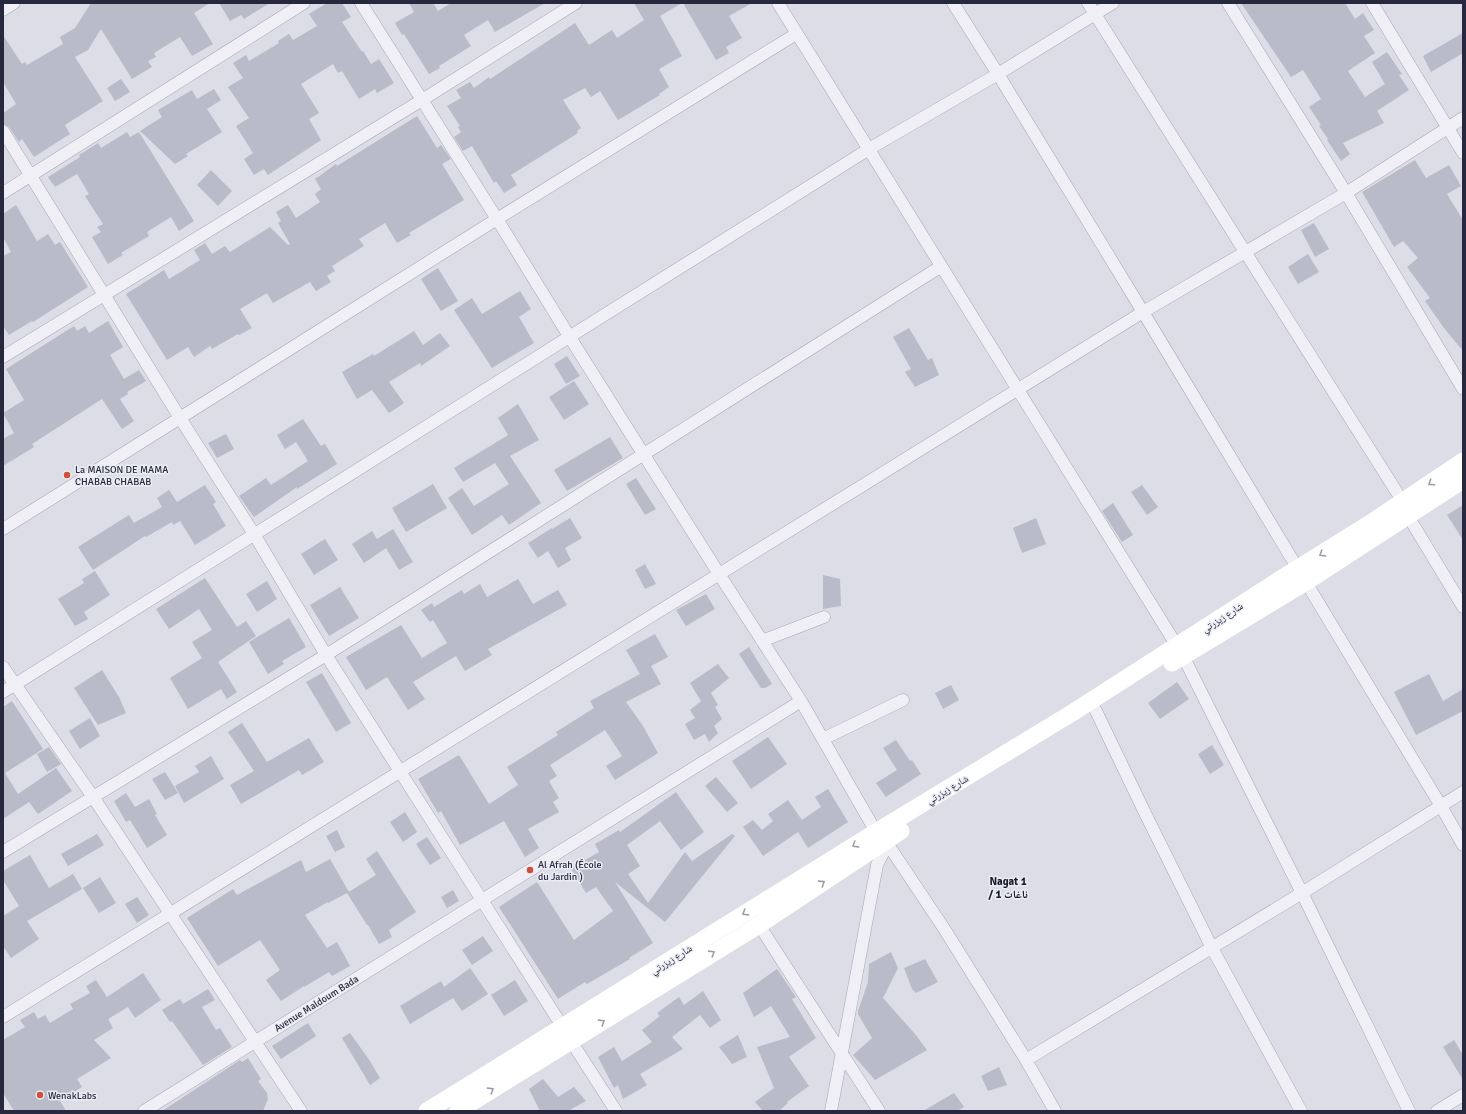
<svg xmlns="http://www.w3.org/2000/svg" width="1466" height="1114" viewBox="0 0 1466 1114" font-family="Signika,'Noto Naskh Arabic',sans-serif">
  <rect width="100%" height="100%" fill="#dcdde6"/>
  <path fill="#b9bbc9" d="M91,3H210L194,13L213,44L192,56L180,37L154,53L156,57L148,61L152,67L132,79L101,29L88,50L75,57L103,101L65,125L70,134L34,157L22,139L19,142L9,127L3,124V113L16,104L3,82V35L22,64L25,62L27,65L63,44L60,37L75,28Z
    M219,3H270L244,19L241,15L230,21Z
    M327,3H342L351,17L342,22L362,52L363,51L371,64L379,59L394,83L377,93L375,89L359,99L342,71L338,73L333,64L301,84L319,113L309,119L321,140L268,175L264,169L254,175L244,159L253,153L236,126L249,118L228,87L243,78L233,63L246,55L249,61L279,43L278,41L289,34L293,40L317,26L309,14Z
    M409,3H433L438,11L451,3H545L495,32L488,20L464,35L471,46L439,66L440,68L429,74L404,34L402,35L395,23L414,12Z
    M634,3H682L660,16L682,56L659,69L669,87L659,94L660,95L618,120L600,91L591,97L585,88L563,100L581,128L577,131L578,133L511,175L517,185L504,193L496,181L494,183L472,146L463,151L454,137L461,132L458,127L460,126L447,106L461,98L456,90L470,82L474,88L489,77L490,79L575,23L589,45L612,30L617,38L644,20Z
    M683,3H752L729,16L742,38L726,47L729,53L716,60Z
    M1241,3H1345L1355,19L1363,13L1374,30L1364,36L1375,53L1348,71L1365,97L1385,84L1372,62L1387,52L1402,74L1399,75L1409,90L1377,111L1384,123L1343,143L1350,154L1341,161L1327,140L1328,139L1319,126L1321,125L1309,107L1321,99L1303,70L1291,77Z
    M1463,33V53L1431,72L1423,56Z
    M121,79L130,92L115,101L107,88Z
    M214,89L221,100L207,109L222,132L186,154L188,156L175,164L140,131L162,117L158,110L192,90L197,99Z
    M417,116L437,148L441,145L451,159L442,164L464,200L409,233L411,235L397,243L385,223L359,239L364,246L332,266L335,271L327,276L331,282L316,291L310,282L273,303L267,293L240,309L252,328L239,335L238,334L212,349L210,346L194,357L188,347L167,360L126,294L164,270L169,279L200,260L194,250L205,243L212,254L225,246L230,252L270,227L288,245L290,244L278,223L281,221L276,212L288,205L296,218L320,202L315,194L321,189L315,179L336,164L337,166Z
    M127,132L130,137L139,132L194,221L179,231L171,217L147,232L149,236L121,253L123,255L108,264L92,237L101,232L97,227L103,224L85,196L89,194L77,174L55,187L48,177L80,157L79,155L98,143L101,148Z
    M1415,160L1426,178L1449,165L1461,186L1447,194L1463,220V351L1444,328L1425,301L1430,298L1407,267L1418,258L1403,241L1394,247L1362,192Z
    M211,170L232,191L218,206L197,185Z
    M16,205L37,241L48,234L55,245L60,242L88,287L33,322L32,321L9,335L3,326V256L11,252L3,237V214Z
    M1314,223L1329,249L1315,257L1301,230Z
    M1308,254L1319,272L1298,284L1288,267Z
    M438,268L458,301L441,311L421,279Z
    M520,291L531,309L519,317L534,343L492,368L454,310L472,298L482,314Z
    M108,321L123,347L110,355L124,379L139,370L146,381L127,392L128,394L120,399L134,421L122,429L102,399L32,444L34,447L3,466V439L14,433L3,413L24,400L6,369L74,326L77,331L85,326L89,333Z
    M909,328L928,360L932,358L939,375L915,387L905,372L911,369L893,337Z
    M414,331L423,345L440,333L450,346L421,366L420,363L389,382L404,403L389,413L372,390L357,399L342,372L373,354L374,356Z
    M567,356L580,376L566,384L554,364Z
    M574,381L589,404L564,420L549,397Z
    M518,404L539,440L510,456L541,503L509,525L502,515L472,535L448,498L462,488L474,506L509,484L495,463L463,482L454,468L508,435L498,418Z
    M303,419L321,446L325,444L337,464L297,489V487L254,517L239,496L266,478L271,485L308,461L296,442L285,449L277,435Z
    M226,434L234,449L217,458L208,443Z
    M610,437L623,458L567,491L554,470Z
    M636,478L656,509L645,515L626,484Z
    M433,484L447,508L406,532L392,508Z
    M205,485L216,502L213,504L226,526L195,545L180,521L173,525L172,522L146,537L145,536L93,570L78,547L129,515L134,523L162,507L157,498L169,490L177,502Z
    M1142,485L1158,507L1147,515L1131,492Z
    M1113,503L1133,535L1122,542L1102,511Z
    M1463,505V540L1447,515Z
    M570,518L582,538L565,548L571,560L558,568L548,551L538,558L528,543L552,528V529Z
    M1036,518L1046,544L1022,553L1013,528Z
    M393,529L413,562L399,570L386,548L364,563L352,544L372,531L377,539Z
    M325,539L338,560L314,575L301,554Z
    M645,564L656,584L645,589L635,570Z
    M95,571L110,595L84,612L88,619L75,626L58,599L84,583L82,579Z
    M823,575L840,579L841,606L823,609Z
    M205,578L237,627L246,621L256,636L218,662L237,692L227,699L221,689L188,709L170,678L202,658L192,642L212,630L199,609L169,629L156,609Z
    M518,579L533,604L558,590L567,605L488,649L492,655L465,671L456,656L413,682L425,699L408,710L387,677L366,690L346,657L401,625L422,658L447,643L433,620L430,622L421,610L432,603L434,607L462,590L464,594L480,584L487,597Z
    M267,581L277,599L257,612L246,594Z
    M340,587L359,618L329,636L310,605Z
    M706,594L715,609L686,626L676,610Z
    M289,618L306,647L282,661L284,664L268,674L249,642Z
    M655,634L668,657L651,666L661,684L626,702L643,726L658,753L615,780L606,766L622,756L605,730L550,765L557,776L549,781L559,798L553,802L559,812L528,829L539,848L525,857L504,821L460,845L441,811L438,813L418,779L459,755L489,804L518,785L507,767L558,735L556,732L594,708L590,701L640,674L626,650Z
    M749,647L772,684L765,688H761L739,654Z
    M718,664L729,678L711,693L718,705L715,707L722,719L714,726L718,733L709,742L705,734L694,740L685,724L695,718L690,710L701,701L690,683Z
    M102,670L119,697L126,713L98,725L74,688Z
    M322,673L351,723L336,732L306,682Z
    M1429,674L1443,701L1463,689V711L1416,735L1394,692Z
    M1177,682L1189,699L1160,719L1148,703Z
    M951,685L959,700L943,709L935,693Z
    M12,701L43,749L5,773L18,794L56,768L72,791L38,814L29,802L3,819V707Z
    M90,718L100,736L80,749L69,731Z
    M242,723L267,762L309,738L324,762L302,775L299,770L241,804L230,785L254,771L228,732Z
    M768,737L787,764L751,789L732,761Z
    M896,740L910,761L912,760L921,774L886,797L876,783L897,770L883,748Z
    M1212,745L1224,765L1210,774L1198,754Z
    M49,747L61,764L47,772L37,754Z
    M211,756L224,779L184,803L175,786L199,772L195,766Z
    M165,772L178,793L165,800L152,779Z
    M716,777L738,803L727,812L705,786Z
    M828,789L848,822L808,848L798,832L763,856L743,827L753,820L762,830L773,821L768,814L788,800L802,820L821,807L815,797Z
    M676,792L704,832L681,850L660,821L627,845L640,866L628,874L648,903L685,852L692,861L732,834L735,836L665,922L615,882L653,943L629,958L630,959L587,984L585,982L558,999L499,907L537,882L574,940L613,911L596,887L586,893L571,868L599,852L595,844L619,830L620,832Z
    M126,793L135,807L149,799L157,814L155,815L167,835L147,848L130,820L126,822L114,801Z
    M405,812L417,832L403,842L390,822Z
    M337,830L345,847L335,852L326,836Z
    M97,834L104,845L68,866L61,854Z
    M427,837L441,858L430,865L416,844Z
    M377,851L416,912L389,930L392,937L379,944L368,925H367L347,893L376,875L366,859Z
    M30,855L49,888L73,874L82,889L27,921L39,939L11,958L3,946V916L19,906L3,880V871Z
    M330,859L349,892L328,903V902L305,915L327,948L337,942L350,966L332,976L329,972L304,987V986L281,1001L266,980L280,970L260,940L218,966L187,918L233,889L237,895L301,860L306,872Z
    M100,877L116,903L99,913L83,888Z
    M453,890L459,901L447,908L441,897Z
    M137,897L149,915L137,923L125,904Z
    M483,936L493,951L472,965L462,950Z
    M891,952L898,968L883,998L915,1034L927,1050L875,1080L853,1055L872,1038L858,1014V1011L868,982L869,964Z
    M925,959L938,982L916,993L912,989L904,968Z
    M470,968L488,994L462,1011L453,998L410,1024L400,1006L441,981L444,987Z
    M777,969L796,997L792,999L816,1038L789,1057L809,1086L787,1102L788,1103L779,1111H763L755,1102L774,1088L757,1047L790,1037L771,1006L754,1017L743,993Z
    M143,973L161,1000L135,1018L128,1007L108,1019L113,1028L94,1040L111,1058L77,1079L82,1087L60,1101L66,1111H14L3,1093V1040L25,1027L20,1020L34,1012L38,1019L45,1015L50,1023L73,1009L70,1004L90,993L86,986L96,980L107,997Z
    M515,980L528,1001L504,1016L491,995Z
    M208,989L215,1000L202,1007L216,1030L220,1028L232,1047L203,1065L172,1021L170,1022L162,1010L180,999L183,1004Z
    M703,991L721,1020L710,1028L700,1015L672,1037L683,1049L640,1074L647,1085L623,1099L618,1085L614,1088L598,1057L614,1047L622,1061L652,1042L642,1030L660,1016L657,1013L679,997L684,1005Z
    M308,1023L316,1036L281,1059L272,1046Z
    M350,1033L370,1061L380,1078L370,1085L342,1038Z
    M738,1035L747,1057L732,1064L719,1047Z
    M1454,1040L1463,1055V1080L1443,1047Z
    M248,1058L261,1079L258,1081L267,1093L268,1099L263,1111H162L240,1060L242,1062Z
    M999,1067L1007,1085L988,1091L981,1076Z
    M543,1079L558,1097L574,1087L586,1101L568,1111H540L529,1089Z
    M954,1093L964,1107L957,1111H923Z"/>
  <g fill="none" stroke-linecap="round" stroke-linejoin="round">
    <g stroke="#a5a7b3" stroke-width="13">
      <path id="street" d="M361,3L497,219L569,336L719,574L801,701L876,832L889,846L945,930L1026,1060L1055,1111
        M778,3L1177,646
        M953,3L998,74L1143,312L1441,806L1463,845
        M1088,3L1403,502
        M1228,3L1346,193L1463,389
        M1372,3L1463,153
        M3,10L14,3
        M3,131L180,418L254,534L326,655L562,1026
        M3,193L304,3
        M3,357L422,100L576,3
        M1408,516L1463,607
        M3,529L497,219L796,34
        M762,641L824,617
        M1183,656L1302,893L1409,1111
        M3,667L93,797L301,1111
        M3,692L869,149L998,74L1113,3
        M1096,711L1145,813L1212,948L1301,1111
        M823,739L903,700
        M3,852L326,655L940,267
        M759,925L879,1111
        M3,1017L1143,312L1346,193L1463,118
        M571,1041L616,1111
        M1026,1060L1302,893L1463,792
        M144,1111L801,701
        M831,1111L877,865L883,853L889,846
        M1437,1111L1463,1095"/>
    </g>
    <use href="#street" stroke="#efeff5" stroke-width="12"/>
    <path stroke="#fff" stroke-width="17" d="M1172,663L1306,582L1463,480
      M427,1111L876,832L1072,713L1279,580L1369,524L1463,461
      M458,1111L759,925L901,831"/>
  </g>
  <defs><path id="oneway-chevron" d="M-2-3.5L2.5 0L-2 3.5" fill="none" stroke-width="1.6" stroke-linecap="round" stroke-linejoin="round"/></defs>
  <g stroke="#9d9ea8">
    <use href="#oneway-chevron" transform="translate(1431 483) rotate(146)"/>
    <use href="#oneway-chevron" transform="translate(1322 554) rotate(148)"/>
    <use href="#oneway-chevron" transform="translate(855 845) rotate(148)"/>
    <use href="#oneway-chevron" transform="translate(822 883) rotate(-33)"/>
    <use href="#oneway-chevron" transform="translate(745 913) rotate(148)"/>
    <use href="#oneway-chevron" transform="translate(712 953) rotate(-32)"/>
    <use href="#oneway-chevron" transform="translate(602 1022) rotate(-32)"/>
    <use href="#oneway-chevron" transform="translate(491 1090) rotate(-32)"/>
  </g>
  <g fill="#cf4f3d" stroke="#ebecf4" stroke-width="1.5">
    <circle cx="67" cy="475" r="4"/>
    <circle cx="530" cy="870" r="4"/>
    <circle cx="40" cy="1095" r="4"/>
  </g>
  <g text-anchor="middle" stroke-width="3" stroke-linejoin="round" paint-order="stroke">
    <g font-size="10" fill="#26283d" stroke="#ebecf4" text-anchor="start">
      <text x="75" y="473">La MAISON DE MAMA<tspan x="75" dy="12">CHABAB CHABAB</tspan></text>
      <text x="538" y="868">Al Afrah (École<tspan x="538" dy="12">du Jardin )</tspan></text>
      <text x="48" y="1099">WenakLabs</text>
    </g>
    <g font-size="10" fill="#26283d" stroke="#ebecf4">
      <text transform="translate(1222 617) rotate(-33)" y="4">شارع زيزرتي</text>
      <text transform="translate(947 789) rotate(-31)" y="4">شارع زيزرتي</text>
      <text transform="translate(671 959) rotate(-32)" y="4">شارع زيزرتي</text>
      <text transform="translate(316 1003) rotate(-32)" y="4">Avenue Maldoum Bada</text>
    </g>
    <g font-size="11" font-weight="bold" fill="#18192d" stroke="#ebecf4">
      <text x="1008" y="885">Nagat 1<tspan x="1008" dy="13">/ ناغات 1</tspan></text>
    </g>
  </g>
  <rect width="1466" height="1114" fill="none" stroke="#26283d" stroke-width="8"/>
</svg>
